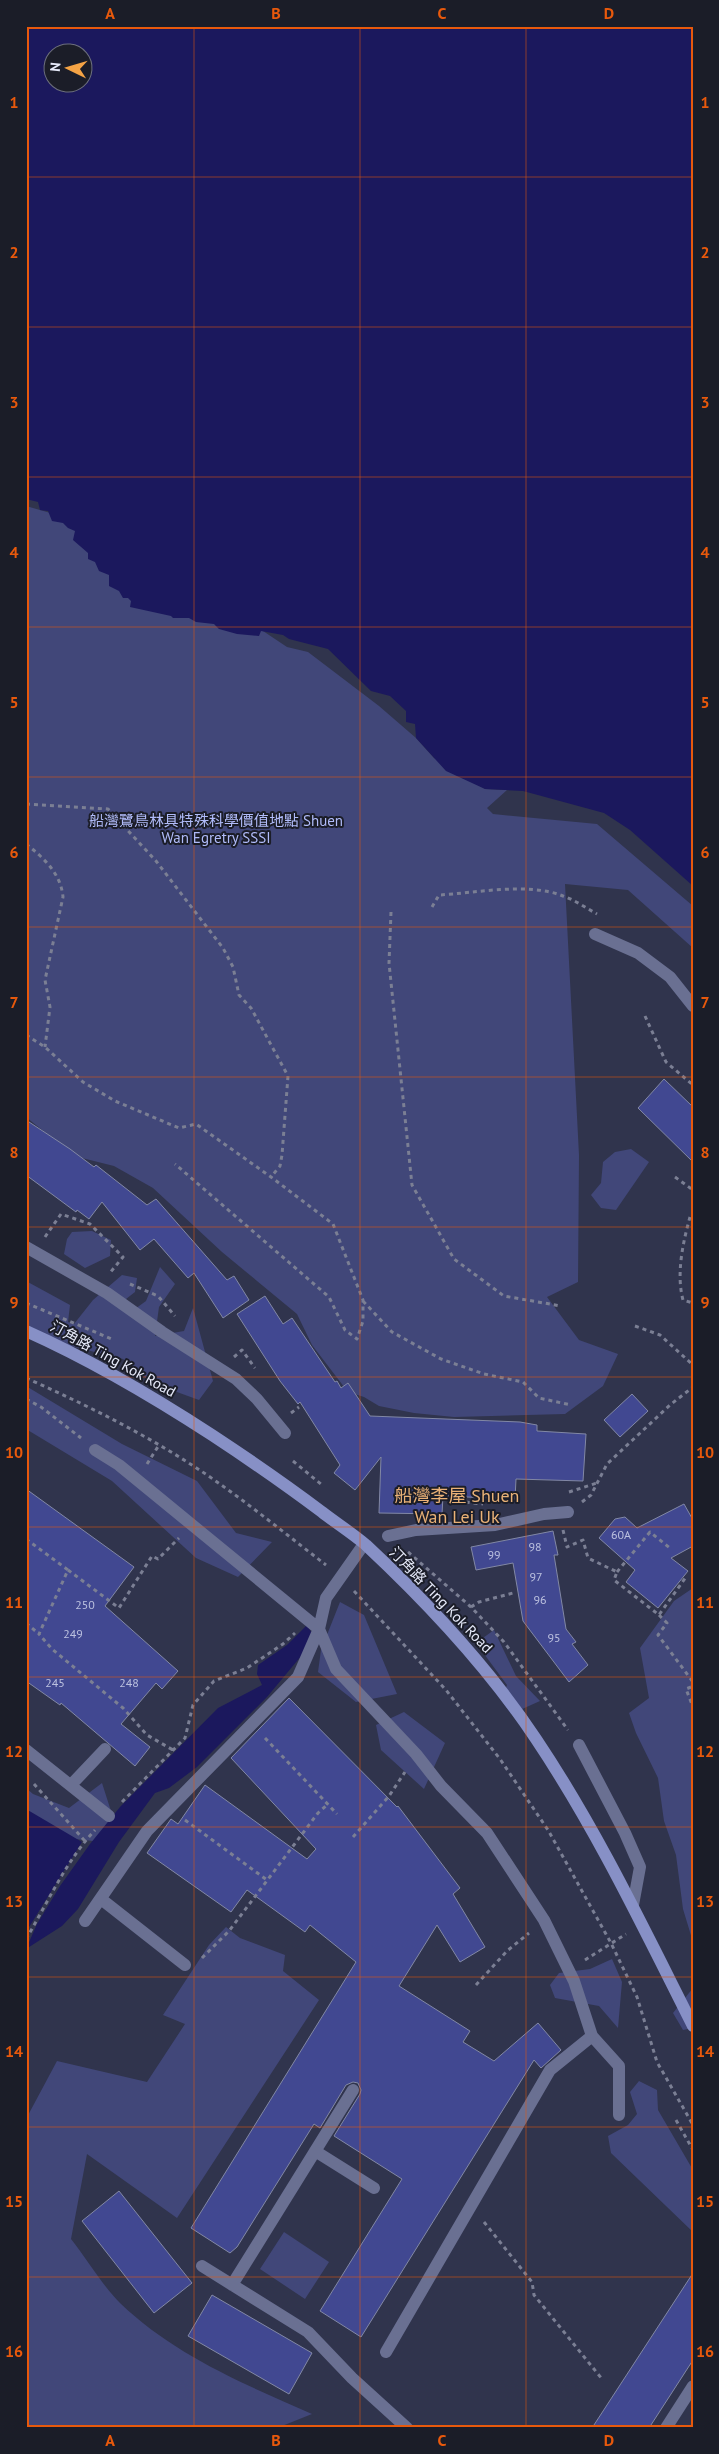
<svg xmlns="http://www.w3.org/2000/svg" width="719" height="2454" viewBox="0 0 719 2454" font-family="'PT Sans','Noto Sans TC',sans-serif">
  <rect width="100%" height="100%" fill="#30344d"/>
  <path fill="#414779" d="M26,506L68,518L260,629L287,647L308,652L379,706L416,738L434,758L485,789L507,790L487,808L493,814L597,824L693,906V948L628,890L565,884L579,1155L578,1282L547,1297L579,1340L618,1354L603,1386L565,1414L454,1417L414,1413L379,1406L364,1397L348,1392L312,1345L297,1314L222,1252L153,1188L114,1166L74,1156L26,1117Z
    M631,1149L649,1162L616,1210L601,1208L591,1195L601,1183L603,1162L615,1152Z
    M92,1231L111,1240L110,1256L85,1268L64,1254L67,1239L72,1232Z
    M160,1267L175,1284L159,1307L155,1336L184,1331L193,1308L213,1381L199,1400L152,1383L123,1359L26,1335V1281L70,1305L68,1322L74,1324L93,1300L122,1275L137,1278L135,1292L117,1306L128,1314L146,1301Z
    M26,1386L122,1444L197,1481L236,1533L272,1542L238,1577L196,1558L112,1481L26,1429Z
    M693,1588V1942L683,1909L676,1855L664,1821L658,1778L636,1733L629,1713L649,1698L640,1648L674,1601Z
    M340,1602L364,1615L397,1694L356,1702L318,1672L321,1650Z
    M494,1630L516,1676L540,1701L511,1714L501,1700L507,1685L476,1643Z
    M404,1712L445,1743L424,1789L381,1750L376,1725Z
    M102,1783L118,1833L102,1842L39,1835L26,1828V1788L33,1794L69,1808Z
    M226,1927L240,1938L285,1955L283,1971L319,2000L177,2218L87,2154L71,2239C87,2259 102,2285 120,2303C174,2355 244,2384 312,2414L277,2428H26V2119L57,2061L147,2082L185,2024L163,2015L209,1945Z
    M612,1959L622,1982L618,2028L599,2006L555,1998L550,1985L559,1973L590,1969Z
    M693,1988V2028L683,2030L673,2013Z
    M639,2081L657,2090L658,2110L693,2170V2232L611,2153L608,2136L628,2125L637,2114L630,2092Z
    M284,2232L329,2262L305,2299L260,2269Z"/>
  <path fill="#1b185d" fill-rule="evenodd" d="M26,26H693V886L630,830L604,813L523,791L485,789L446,771L416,738L415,724L406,722V711L390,696L371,691L328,649L289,639L283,635L261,631L259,636L237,634L219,629L214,624L196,622L189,618H173L171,616L130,607L131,601L128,598H123L119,591L109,586V575L99,571L95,562L88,559V553L73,540L75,531L68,528L63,523L52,521L48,511L40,510L38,502L26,499ZM52,52H82V82H52Z
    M307,1625L313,1635L302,1655L267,1697L197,1767L169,1788L155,1793L119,1842L78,1909L62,1926L26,1949L37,1924L60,1886L90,1844L120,1807L218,1708L262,1685L257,1674L258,1665L287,1645Z
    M26,1809L82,1842L26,1932Z"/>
  <path fill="#414891" stroke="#8288a5" d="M664,1079L693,1107V1162L638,1108Z
    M26,1120L70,1149L94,1167L96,1165L147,1205L156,1199L227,1280L234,1276L249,1300L223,1318L194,1273L188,1278L154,1239L140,1250L102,1202L89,1219L77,1210L76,1212L26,1175Z
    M265,1296L283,1324L292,1318L335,1382L337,1381L341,1388L348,1383L370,1416L520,1422L537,1425V1431L586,1434L583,1481L516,1479L515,1499L443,1496L442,1514L379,1513L381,1457L355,1490L334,1473L340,1465L300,1402L298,1404L280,1381L237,1314Z
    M632,1394L648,1411L620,1437L604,1420Z
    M26,1489L134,1567L105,1606L178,1671L162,1689L156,1683L121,1724L150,1747L135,1766L61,1703L60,1705L26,1681Z
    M684,1504L693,1520V1546L671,1558L688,1571L658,1608L626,1582L635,1570L599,1538L615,1519L625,1517L637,1528Z
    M553,1531L558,1555H554L566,1629L576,1642L572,1644L588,1665L569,1682L523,1621L513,1563L476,1570L471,1547Z
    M289,1698L397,1807L398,1806L460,1888L453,1894L485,1947L460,1962L437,1925L399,1986L470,2031L463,2042L494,2061L538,2023L561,2050L541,2068L534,2060L361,2337L320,2311L402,2179L334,2136L360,2094L361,2090L358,2083L353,2082L346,2085L320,2128L314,2124L237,2247L230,2253L191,2228L356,1962L310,1925L305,1932L247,1890L231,1912L147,1853L171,1819L178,1824L205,1785L307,1859L316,1849L231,1758Z
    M119,2191L192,2283L154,2313L82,2221Z
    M693,2273V2360L649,2428H592Z
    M212,2295L312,2353L289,2394L188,2336Z"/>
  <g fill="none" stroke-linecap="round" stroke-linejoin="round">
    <path stroke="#7b7f94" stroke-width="3" stroke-dasharray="4 4" stroke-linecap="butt" d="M26,804L108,809L156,861L223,948L233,967L239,995L251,1008L288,1076L282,1155L280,1166L271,1177
      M26,844C44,858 61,874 63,897L45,980L50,1007L45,1047
      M432,907L439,895C475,893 529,882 563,896C575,900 586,908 597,914
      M391,912L389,963L412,1185L454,1259L504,1296L561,1306
      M645,1016L666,1062L693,1085
      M26,1035L45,1047L83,1082L115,1101L179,1128L196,1124L271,1177L333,1224L363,1300V1321L357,1339L345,1330L329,1297L175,1164
      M675,1177L693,1190
      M690,1217C683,1242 676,1274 683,1300L693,1303
      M45,1237L61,1214L90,1224L123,1257L109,1274
      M130,1284L158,1296L175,1316
      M363,1301L392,1332L441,1359L484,1374L523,1382L539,1398L571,1405
      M26,1303L114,1340
      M635,1326L660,1335L693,1365
      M234,1357L242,1350L255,1368
      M26,1378C89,1406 151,1437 207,1475C248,1503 287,1535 326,1565
      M26,1399L41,1407L81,1438
      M291,1413L299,1407
      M293,1461L322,1485
      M147,1464L159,1445
      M569,1492L597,1483
      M402,1495L483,1504
      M582,1502L591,1495L607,1464L670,1405L693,1387
      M563,1530L567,1547L583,1540L588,1558L617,1572L614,1580L659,1615L686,1577
      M26,1539L68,1570L39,1634L52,1649L123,1708L147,1735L173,1750
      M408,1552L471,1607L504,1642L568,1730
      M68,1570L119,1608L152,1556L158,1559L179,1538
      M617,1572L650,1532L671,1549
      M354,1591L446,1690L500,1759L548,1830L611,1943L637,1997L657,2062L693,2125
      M471,1607L479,1602L513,1593
      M659,1615L667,1623L658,1635L693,1682
      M26,1623L39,1634
      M691,1687L686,1689L693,1707
      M265,1738L337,1814
      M34,1784L85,1841
      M122,1802L185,1738L193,1705L214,1681L247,1668L283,1644L295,1633
      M185,1820L267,1880
      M353,1837L389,1796L405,1772
      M26,1939C48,1902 66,1861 95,1830
      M202,1958L229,1931L318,1813L328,1804
      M585,1960L626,1934
      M476,1985L507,1951L529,1933
      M676,2120L693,2150
      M484,2222L532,2282L534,2295L602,2379"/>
    <path stroke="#6a7092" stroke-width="12" d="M26,1247L107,1293L162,1332L236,1379L257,1399L285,1433
      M95,1450L119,1465L319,1629L336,1669L416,1754L441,1786L487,1833L544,1920L574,1981L592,2036L619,2066V2115
      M388,1536L416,1530L495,1525L544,1514L568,1512
      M579,1745L625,1833L640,1867L633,1905
      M26,1750L109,1816
      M71,1785L105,1749
      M101,1899L185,1965
      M85,1921L147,1831L298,1677L319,1629L326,1598L364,1544
      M315,2151L374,2188
      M202,2266L308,2332L352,2378L407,2428
      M232,2285L353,2090
      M386,2352L550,2070L592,2036
      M666,2428L693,2386"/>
    <path stroke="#6a7092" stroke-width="12" d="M595,934L638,953L670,977L693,1006"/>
    <path stroke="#8790c6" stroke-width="12" d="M26,1331C91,1360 152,1396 212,1435C250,1460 286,1485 322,1512C336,1523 352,1533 366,1545C428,1603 489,1668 536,1739C597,1830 644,1929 693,2026"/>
  </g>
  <path fill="none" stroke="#e8590c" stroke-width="1" stroke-opacity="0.55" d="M194,26V2428M360,26V2428M526,26V2428M26,177H693M26,327H693M26,477H693M26,627H693M26,777H693M26,927H693M26,1077H693M26,1227H693M26,1377H693M26,1527H693M26,1677H693M26,1827H693M26,1977H693M26,2127H693M26,2277H693"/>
  <g text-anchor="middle" stroke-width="4" stroke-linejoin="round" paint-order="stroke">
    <g font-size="12" fill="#bcc1df">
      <text x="621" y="1539">60A</text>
      <text x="535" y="1551">98</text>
      <text x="494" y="1559">99</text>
      <text x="536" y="1581">97</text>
      <text x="540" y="1604">96</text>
      <text x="85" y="1609">250</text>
      <text x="73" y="1638">249</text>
      <text x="554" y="1642">95</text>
      <text x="55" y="1687">245</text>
      <text x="129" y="1687">248</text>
    </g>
    <g font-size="15" fill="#b1bcfa" stroke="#1b1d28">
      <text x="216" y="826">船灣鷺鳥林具特殊科學價值地點 Shuen<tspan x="216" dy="17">Wan Egretry SSSI</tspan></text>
    </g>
    <g font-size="15" fill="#e5e9f9" stroke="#1b1d28">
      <text transform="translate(113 1359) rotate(29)" y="5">汀角路 Ting Kok Road</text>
      <text transform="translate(441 1600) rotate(46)" y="5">汀角路 Ting Kok Road</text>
    </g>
    <g font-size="18" fill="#eab277" stroke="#1b1d28">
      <text x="457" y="1502">船灣李屋 Shuen<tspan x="457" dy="21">Wan Lei Uk</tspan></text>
    </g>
  </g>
  <rect width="719" height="2454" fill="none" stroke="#1b1d28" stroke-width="55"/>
  <g transform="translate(68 68) rotate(275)"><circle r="24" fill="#1b1d28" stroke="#6c6f7c"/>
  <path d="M0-4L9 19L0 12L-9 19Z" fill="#f4a345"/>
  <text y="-8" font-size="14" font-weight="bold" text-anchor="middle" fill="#e5e9f9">N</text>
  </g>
  <rect x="28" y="28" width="664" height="2398" fill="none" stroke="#e8590c" stroke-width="2"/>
  <g font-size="16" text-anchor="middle" font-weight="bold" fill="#e8590c">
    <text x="110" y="19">A</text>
    <text x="276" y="19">B</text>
    <text x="442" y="19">C</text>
    <text x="609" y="19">D</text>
    <text x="14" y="108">1</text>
    <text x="705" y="108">1</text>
    <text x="14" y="258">2</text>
    <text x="705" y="258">2</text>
    <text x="14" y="408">3</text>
    <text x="705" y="408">3</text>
    <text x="14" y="558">4</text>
    <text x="705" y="558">4</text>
    <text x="14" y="708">5</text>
    <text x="705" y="708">5</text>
    <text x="14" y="858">6</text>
    <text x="705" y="858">6</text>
    <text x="14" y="1008">7</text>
    <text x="705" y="1008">7</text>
    <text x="14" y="1158">8</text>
    <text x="705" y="1158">8</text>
    <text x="14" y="1308">9</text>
    <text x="705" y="1308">9</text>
    <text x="14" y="1458">10</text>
    <text x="705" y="1458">10</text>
    <text x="14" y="1608">11</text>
    <text x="705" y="1608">11</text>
    <text x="14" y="1757">12</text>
    <text x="705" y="1757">12</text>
    <text x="14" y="1907">13</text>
    <text x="705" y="1907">13</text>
    <text x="14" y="2057">14</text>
    <text x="705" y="2057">14</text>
    <text x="14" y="2207">15</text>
    <text x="705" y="2207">15</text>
    <text x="14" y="2357">16</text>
    <text x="705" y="2357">16</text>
    <text x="110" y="2446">A</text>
    <text x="276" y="2446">B</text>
    <text x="442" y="2446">C</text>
    <text x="609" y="2446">D</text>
  </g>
</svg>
